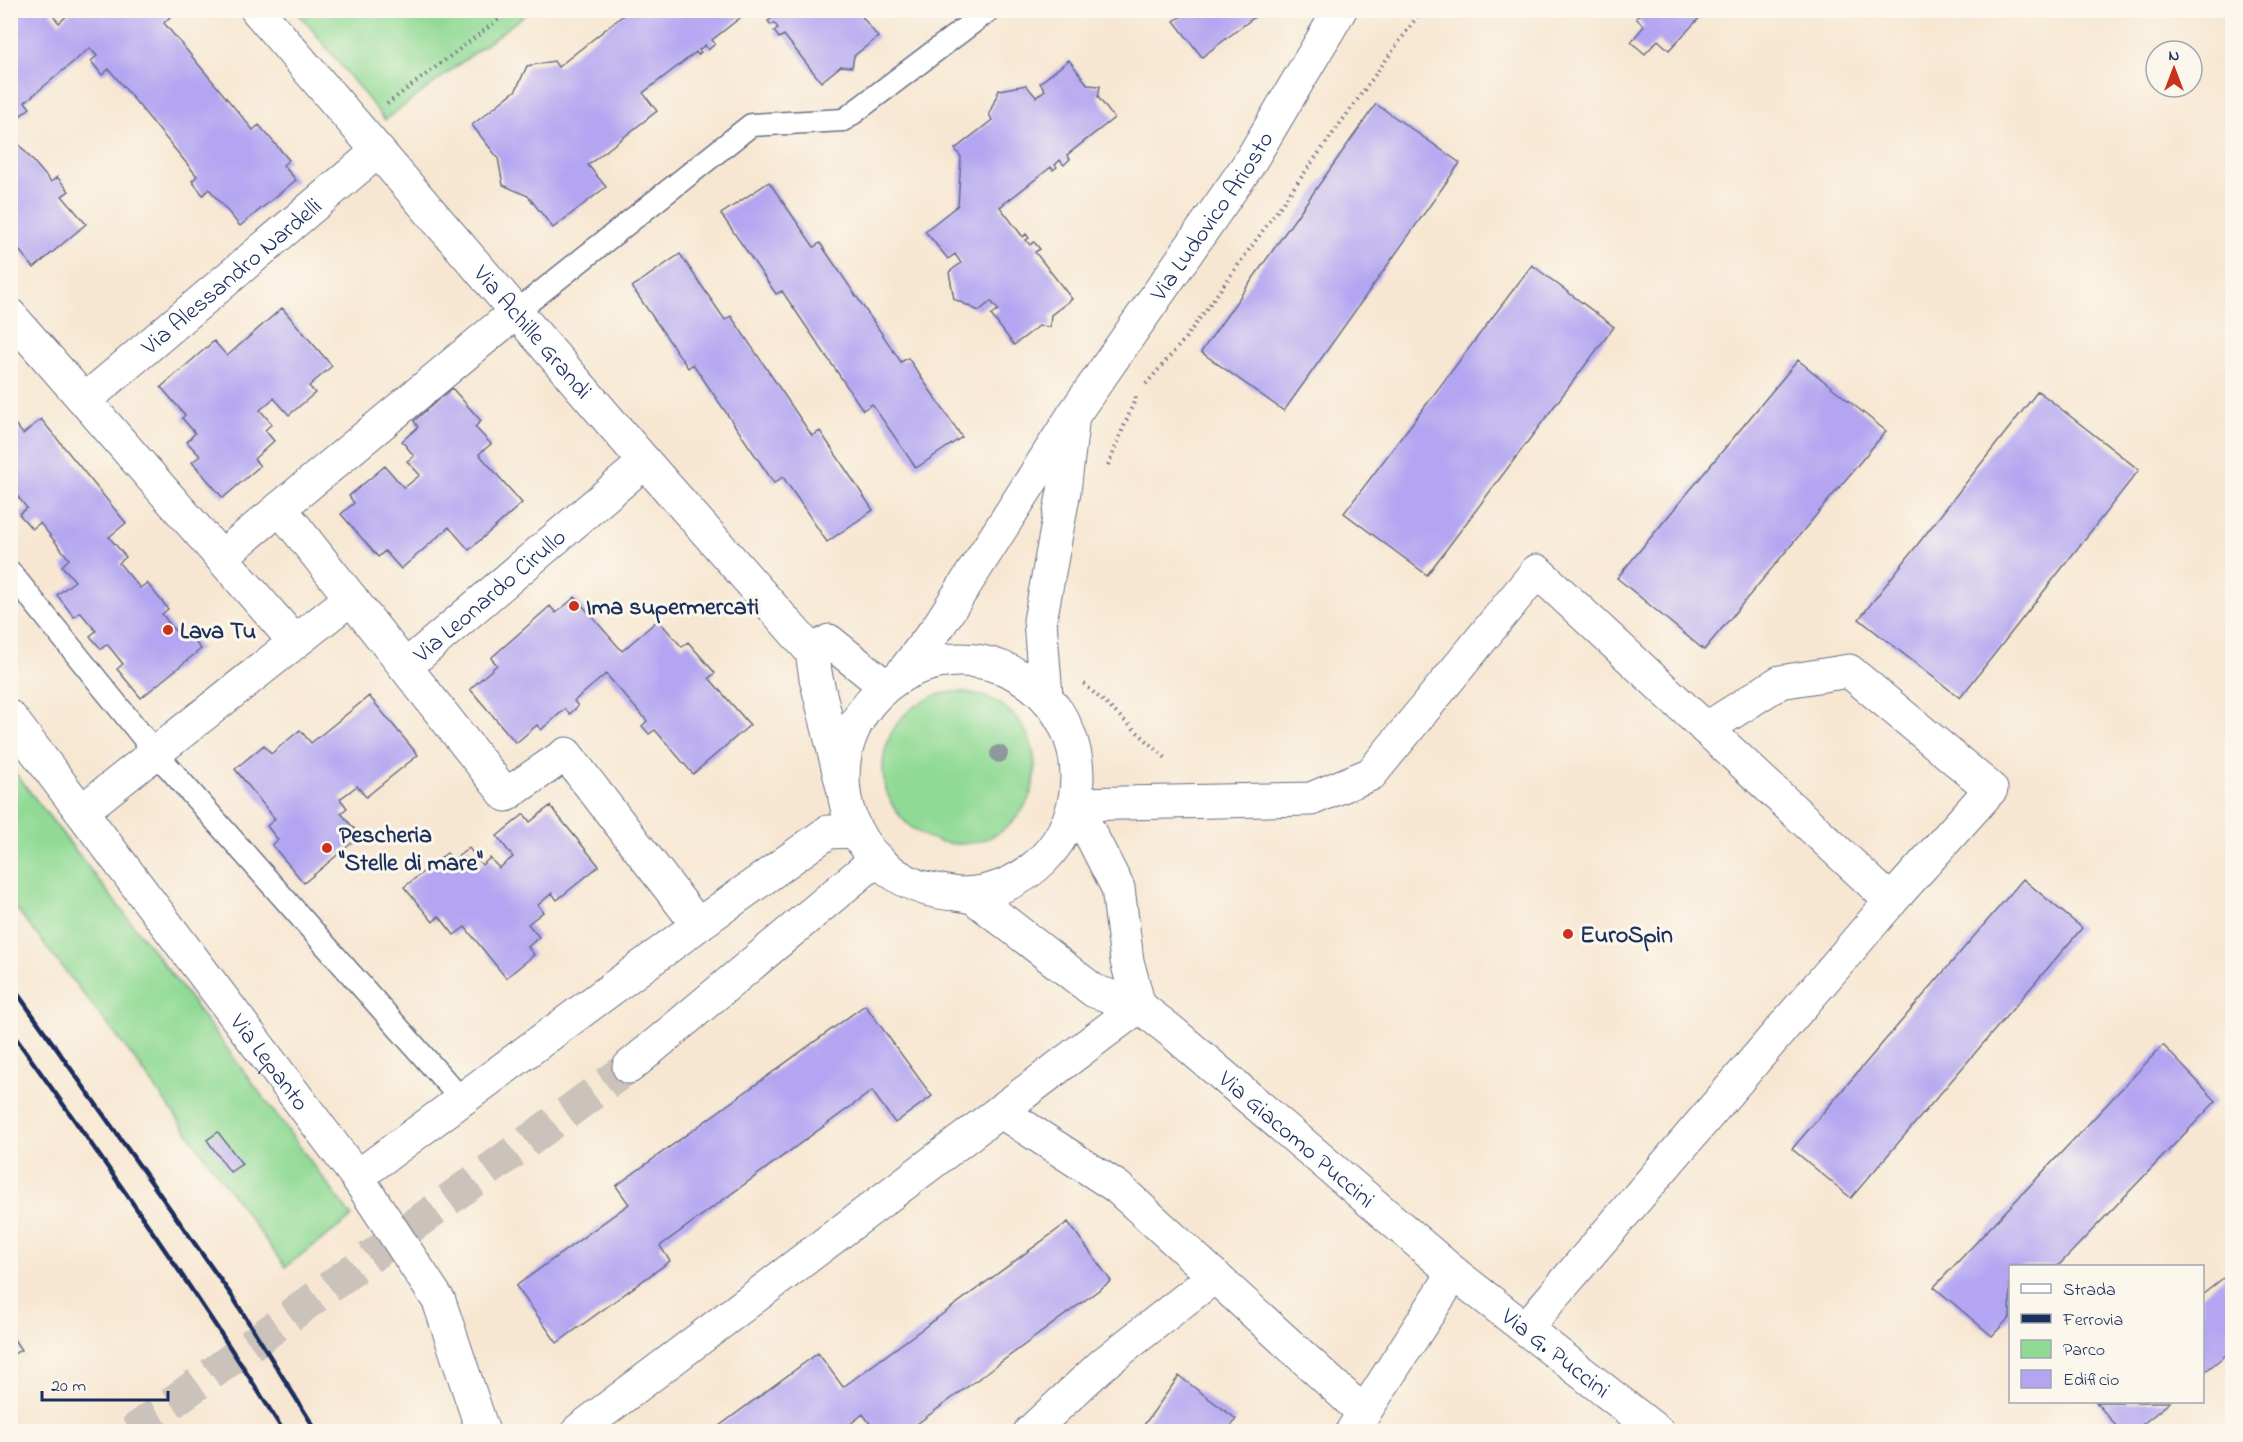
<svg xmlns="http://www.w3.org/2000/svg" width="2243" height="1442" viewBox="0 0 2243 1442" font-family="'Indie Flower',sans-serif">
  <rect width="100%" height="100%" fill="#fbf7ec"/>
  <filter id="ink" filterUnits="userSpaceOnUse"><feTurbulence type="fractalNoise" baseFrequency=".0167" numOctaves="2"/><feDisplacementMap in="SourceGraphic" scale="12" xChannelSelector="R" yChannelSelector="G"/><feConvolveMatrix kernelMatrix="1 2 1 2 8 2 1 2 1" color-interpolation-filters="sRGB"/></filter>
  <filter id="wash" filterUnits="userSpaceOnUse"><feTurbulence type="fractalNoise" baseFrequency=".008" numOctaves="4" result="noise"/><feDisplacementMap in="SourceGraphic" scale="24" xChannelSelector="R" yChannelSelector="G"/><feGaussianBlur stdDeviation="1.35" result="paint"/><feColorMatrix in="noise" values="0 0 0 0 0 0 0 0 0 0 0 0 0 0 0 0 0 1.4 0 .05"/><feComposite in="paint" operator="in"/></filter>
  <g filter="url(#wash)">
    <rect width="100%" height="100%" fill="#f7e7d2"/>
    <path fill="#91da95" stroke="#56847a" stroke-width="1.5" d="M297,11H530L385,120Z
      M883 768a76 76 0 1 1 152 0a76 76 0 1 1-152 0Z
      M10,766L182,988L352,1217L285,1267L133,1057L11,902Z"/>
    <g id="blocks">
      <path fill="#b3a5f1" d="M10,10H48L59,23L73,10H164L170,17L164,23L253,130L259,125L289,160L283,165L296,180L240,226L209,189L203,195L192,181L197,176L109,69L102,75L91,61L97,56L90,48L25,102L30,108L10,124Z
        M630,10H750L712,40L715,44L708,50L705,45L699,50L701,52L698,55L696,52L643,93L657,111L588,165L606,187L553,228L528,196L503,185L498,158L472,125L516,90L527,66L554,61L558,67Z
        M765,10H847L849,13L857,10L878,37L854,56L852,67L841,66L821,82L784,35L779,38L774,31L778,28L774,23L771,25L768,21L771,19Z
        M1180,10H1260L1261,12L1202,57L1174,21L1183,15Z
        M1644,10H1707L1669,50L1658,40L1645,54L1631,42L1644,26L1636,18Z
        M1069,60L1088,85L1100,86L1098,97L1114,118L1067,155L1070,159L1064,165L1060,160L1055,165L1057,167L1053,170L1051,167L1000,207L1023,237L1026,234L1029,238L1026,240L1030,245L1034,242L1040,249L1035,252L1072,299L1051,315L1050,327L1039,326L1014,345L991,315L998,310L991,301L979,311L954,299L949,272L961,263L955,254L948,259L925,231L958,205L961,157L955,149L992,120L989,114L999,90L1026,85L1036,97L1045,90L1040,83Z
        M1376,104L1460,163L1284,411L1201,352Z
        M10,134L51,182L57,177L69,191L62,196L86,224L34,268L14,244L10,248Z
        M769,182L814,247L820,243L901,362L908,358L962,437L916,468L872,404L863,410L782,291L776,294L721,214Z
        M680,254L725,320L731,316L812,436L820,431L873,510L827,542L783,477L774,483L693,364L688,368L632,287Z
        M1532,265L1614,327L1427,575L1344,513Z
        M282,308L332,366L309,386L315,393L289,415L274,398L260,410L272,424L265,430L274,441L254,459L260,466L223,498L192,462L200,456L187,442L195,433L182,418L185,415L161,387L214,341L227,356Z
        M1798,360L1886,431L1704,650L1617,578Z
        M452,388L481,421L475,427L491,444L479,454L522,503L469,550L449,527L401,569L385,551L378,557L341,514L354,503L349,496L385,466L404,488L420,475L407,461L414,456L402,441L418,427L414,421Z
        M2038,391L2139,470L1960,698L1859,619Z
        M10,418L23,434L41,419L126,523L109,537L126,557L119,563L140,588L147,583L168,609L162,614L182,640L189,635L201,649L141,698L117,669L123,664L107,644L101,649L90,636L96,631L80,612L74,617L57,595L75,581L62,566L69,559L40,523L32,529L19,514L27,508L10,487Z
        M575,597L622,651L658,620L682,647L688,642L715,673L709,678L750,725L693,774L655,730L649,734L642,726L647,721L606,674L574,701L578,706L570,714L565,709L541,730L537,725L516,743L470,689L497,665L491,658L550,606L556,613Z
        M369,696L418,755L366,797L357,786L340,799L347,808L341,813L360,836L304,883L272,845L278,840L267,826L275,819L235,769L264,745L271,754L300,730L311,743Z
        M550,806L599,866L557,900L552,893L538,905L543,912L528,924L539,937L528,947L534,955L506,978L465,927L454,935L439,916L433,922L404,887L447,853L453,860L469,848L482,865L490,858L499,868L513,857L497,836L524,814L530,822Z
        M2023,879L2082,928L1851,1198L1792,1149Z
        M865,1005L932,1096L895,1123L872,1091L660,1246L670,1261L557,1343L516,1286L629,1204L616,1186Z
        M2163,1045L2216,1101L2058,1266H2010V1317L1992,1336L1934,1287Z
        M218,1132L242,1164L230,1172L207,1140Z
        M1068,1222L1111,1281L906,1432H876L863,1414L840,1432H711L818,1353L843,1387Z
        M2232,1271V1350L2202,1374V1295Z
        M10,1333L21,1350L10,1356Z
        M1179,1376L1236,1419L1227,1432H1139Z
        M2096,1402H2170L2133,1432H2121Z"/>
    </g>
  </g>
  <g filter="url(#ink)">
    <use href="#blocks" fill-opacity="0" stroke="#686f87" stroke-width="1.5"/>
    <g fill="none" stroke-linecap="round" stroke-linejoin="round">
      <path stroke="#cbc2bb" stroke-width="33" stroke-dasharray="33 16" stroke-linecap="butt" d="M132,1432L629,1067"/>
      <g stroke="#686f87" stroke-width="25">
        <path id="lane" d="M516,312L751,125L844,120L989,10
          M10,572L155,752L462,1100"/>
      </g>
      <g stroke="#686f87" stroke-width="35">
        <g id="street">
          <path id="s1" d="M257,10L645,462L812,652"/>
          <path d="M10,315L295,642"/>
          <path id="s2" d="M85,400L378,151"/>
          <path d="M280,508L506,795L566,754L698,925"/>
          <path d="M221,557L516,312"/>
          <path d="M812,652L816,678L843,788"/>
          <path d="M812,652L829,641L885,686"/>
          <path id="s3" d="M405,667L645,462"/>
          <path id="s4" d="M900,676L938,627L1074,414L1248,165L1340,10"/>
          <path d="M1046,696L1040,621L1064,491L1072,424"/>
          <path id="s5" d="M10,717L357,1177L439,1301L483,1432"/>
          <path d="M1706,729L1780,682L1849,671L1991,789L1891,901"/>
          <path d="M1075,804L1311,799L1371,774L1537,571L1891,901L1526,1328"/>
          <path d="M82,811L351,598"/>
          <path d="M1000,1111L1117,1187L1364,1413"/>
          <path d="M579,1430L1139,1006"/>
          <path d="M1353,1430L1454,1273"/>
          <path d="M1030,1432L1103,1364L1215,1276"/>
        </g>
      </g>
      <g stroke="#686f87" stroke-width="35">
        <g id="secondary">
          <circle cx="960" cy="777" r="117"/>
          <path d="M1075,804L1118,888L1127,961L1139,1006"/>
          <path id="s6" d="M925,888L973,897L1094,991L1139,1006L1171,1031L1454,1273L1658,1432"/>
          <path d="M629,1067L877,859"/>
          <path d="M357,1177L698,925L828,832L856,831"/>
        </g>
      </g>
      <path stroke="#686f87" stroke-width="4" stroke-dasharray="1.5 4.5" stroke-linecap="butt" d="M387,104L511,10
        M1146,384L1184,340L1422,10
        M1108,465L1136,397
        M1084,684L1167,759"/>
      <use href="#lane" stroke="#fff" stroke-width="22"/>
      <use href="#street" stroke="#fff" stroke-width="33"/>
      <use href="#secondary" stroke="#fff" stroke-width="33"/>
      <path stroke="#1b2f5e" stroke-width="4.5" d="M10,983L234,1299L317,1432
        M10,1030C105,1162 198,1294 284,1432"/>
    </g>
    <circle fill="#8e999a" cx="999" cy="754" r="9"/>
  </g>
  <g fill="#c8321e" stroke="#fbf7ec" stroke-width="2">
    <circle cx="574" cy="606" r="6"/>
    <circle cx="168" cy="630" r="6"/>
    <circle cx="327" cy="848" r="6"/>
    <circle cx="1568" cy="934" r="6"/>
  </g>
  <g text-anchor="middle" stroke-width="6" stroke-linejoin="round" paint-order="stroke">
    <g font-size="24" fill="#1b2f5e" stroke="#fbf7ec">
      <text dy="8" stroke="none"><textPath href="#s4" startOffset="556">Via Ludovico Ariosto</textPath></text>
      <text dy="8" stroke="none"><textPath href="#s2" startOffset="192">Via Alessandro Nardelli</textPath></text>
      <text dy="8" stroke="none"><textPath href="#s1" startOffset="424">Via Achille Grandi</textPath></text>
      <text dy="8" stroke="none"><textPath href="#s3" startOffset="111">Via Leonardo Cirullo</textPath></text>
      <text dy="8" stroke="none"><textPath href="#s5" startOffset="432">Via Lepanto</textPath></text>
      <text dy="8" stroke="none"><textPath href="#s6" startOffset="456">Via Giacomo Puccini</textPath></text>
      <text dy="8" stroke="none"><textPath href="#s6" startOffset="792">Via G. Puccini</textPath></text>
    </g>
    <g font-size="24" font-weight="bold" fill="#1b2f5e" stroke="#fbf7ec" text-anchor="start">
      <text x="586" y="614">Ima supermercati</text>
      <text x="180" y="638">Lava Tu</text>
      <text x="339" y="842">Pescheria<tspan x="339" dy="28">"Stelle di mare"</tspan></text>
      <text x="1580" y="942">EuroSpin</text>
    </g>
  </g>
  <rect width="2243" height="1442" fill="none" stroke="#fbf7ec" stroke-width="36"/>
  <rect x="2009" y="1265" width="195" height="138" fill="#fbf7ec" stroke="#a1a7b3" stroke-width="1.5"/>
  <rect x="2021" y="1284" width="30" height="9" fill="#ffffff" stroke="#a1a7b3" stroke-width="1.5"/>
  <text x="2063" y="1295" font-size="18" fill="#1b2f5e">Strada</text>
  <rect x="2021" y="1314" width="30" height="9" fill="#1b2f5e" stroke="#a1a7b3" stroke-width="1.5"/>
  <text x="2063" y="1325" font-size="18" fill="#1b2f5e">Ferrovia</text>
  <rect x="2021" y="1340" width="30" height="18" fill="#91da95" stroke="#a1a7b3" stroke-width="1.5"/>
  <text x="2063" y="1355" font-size="18" fill="#1b2f5e">Parco</text>
  <rect x="2021" y="1370" width="30" height="18" fill="#b3a5f1" stroke="#a1a7b3" stroke-width="1.5"/>
  <text x="2063" y="1385" font-size="18" fill="#1b2f5e">Edificio</text>
  <g transform="translate(2174 69)"><circle r="28" fill="#fbf7ec" stroke="#a1a7b3" stroke-width="1.5"/>
  <path d="M0-4.5L10 22L0 15L-10 22Z" fill="#c8321e"/>
  <text y="-9" font-size="16" font-weight="bold" text-anchor="middle" fill="#1b2f5e">N</text>
  </g>
  <path d="M42 1391v9h126v-9" fill="none" stroke="#1b2f5e" stroke-width="3"/>
  <text x="51" y="1391" font-size="18" fill="#1b2f5e" stroke="#fbf7ec" stroke-width="4.5" paint-order="stroke">20 m</text>
</svg>
